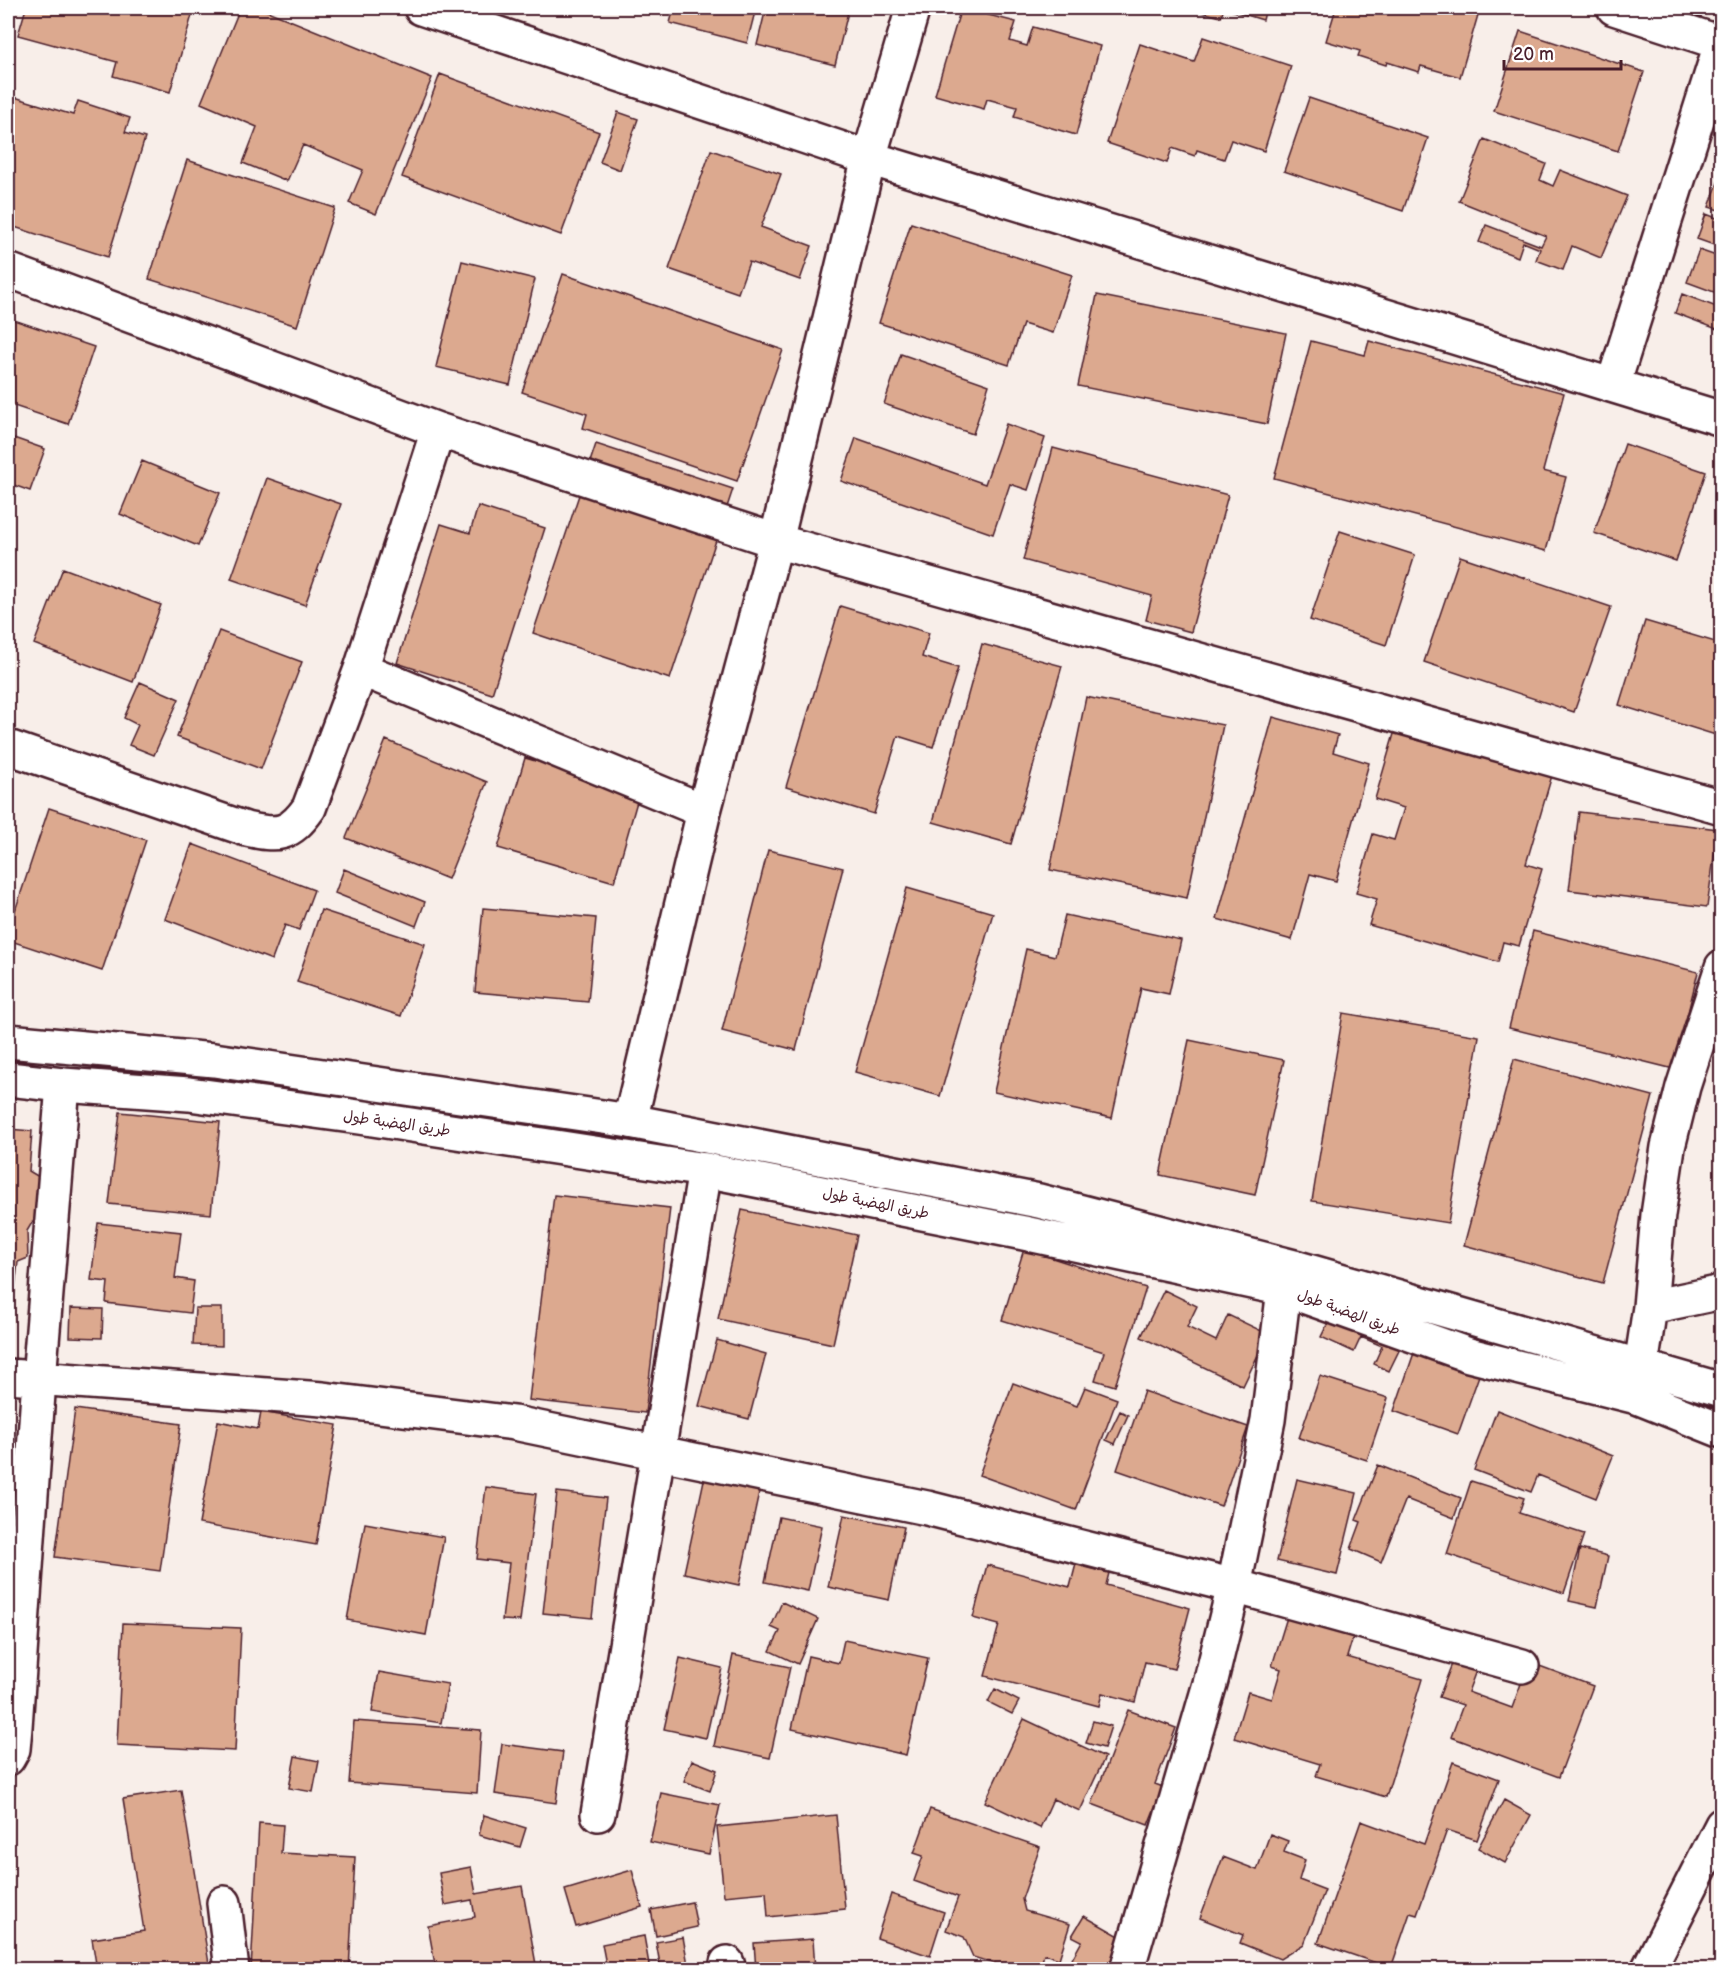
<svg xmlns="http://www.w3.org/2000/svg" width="1729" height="1977" viewBox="0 0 1729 1977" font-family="'Balsamiq Sans','Playpen Sans Arabic',sans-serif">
  <rect width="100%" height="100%" fill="#f8eee9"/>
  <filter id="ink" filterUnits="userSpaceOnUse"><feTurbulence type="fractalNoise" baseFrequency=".0167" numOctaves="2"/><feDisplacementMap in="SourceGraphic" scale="12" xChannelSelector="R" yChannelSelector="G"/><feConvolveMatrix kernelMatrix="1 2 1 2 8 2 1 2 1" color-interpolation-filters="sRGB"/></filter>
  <g filter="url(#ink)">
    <path fill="#dca98f" stroke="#4a1f2b" stroke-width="1.5" d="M26,8H194L170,92L113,76L117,62L18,35Z
      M240,8H260L432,78L376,214L349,203L363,170L303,145L287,181L243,163L257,127L201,103Z
      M674,8H756L747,43L670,23Z
      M766,8H849L835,65L757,45Z
      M961,8L1016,22L1010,41L1027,46L1033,27L1100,46L1076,135L1014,117L1017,107L987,99L984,109L935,95Z
      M1186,8H1266L1263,20L1224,8L1221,17Z
      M1336,8H1480L1460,77L1421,66L1419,72L1387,62L1386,65L1358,56L1360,51L1326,41Z
      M1520,31L1644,72L1618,151L1494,111Z
      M1203,37L1291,66L1264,151L1231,140L1224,159L1197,150L1195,156L1172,148L1167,163L1107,143L1140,44L1194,62Z
      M440,74L599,132L561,235L402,177Z
      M8,95L73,115L78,101L130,118L125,132L145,138L108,257L8,225Z
      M1309,98L1428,138L1403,211L1284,171Z
      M618,112L638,119L620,170L600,162Z
      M1484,139L1546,164L1540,180L1553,186L1560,170L1627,196L1601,258L1572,246L1563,270L1536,260L1540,249L1523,242L1518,257L1479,242L1486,225L1541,246L1546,236L1459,201Z
      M711,150L781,174L761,227L812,246L800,280L749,262L738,293L669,269Z
      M187,160L335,208L297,326L149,279Z
      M1722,172V211L1709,207Z
      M1706,214L1722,220V248L1697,239Z
      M911,223L1072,275L1053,333L1023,324L1009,365L879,323Z
      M1699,250L1722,258V295L1687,282Z
      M462,261L535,279L510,385L436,367Z
      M563,274L783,350L737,481L583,428L587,414L522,392Z
      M1682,294L1722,309V331L1675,313Z
      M1097,295L1286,333L1267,424L1078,386Z
      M8,318L94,347L68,424L8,404Z
      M1311,341L1365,355L1369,341L1564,393L1543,471L1566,477L1546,551L1274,478Z
      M901,354L989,385L973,434L884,404Z
      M1006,424L1045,438L1028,490L1010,484L993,534L841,481L856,438L985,484Z
      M8,436L45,449L30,491L8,483Z
      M596,444L733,489L670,679L533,633Z
      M1625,444L1706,472L1676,561L1594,533Z
      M1053,448L1228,495L1191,632L1146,620L1152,596L1023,560Z
      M142,461L220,493L198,546L120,514Z
      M267,478L341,504L305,605L231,579Z
      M478,506L545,528L492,694L397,663L441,524L470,533Z
      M1340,531L1415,555L1386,645L1310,620Z
      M1460,556L1611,607L1574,712L1424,662Z
      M63,568L161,605L133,682L34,644Z
      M840,606L929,633L922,657L958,668L933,747L898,736L874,814L786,787Z
      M1645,621L1722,644V737L1619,705Z
      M219,631L302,662L261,769L177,737Z
      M982,644L1062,666L1011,844L933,822Z
      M140,682L179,699L154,755L129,745L138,725L124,718Z
      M1086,697L1223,725L1187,898L1050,870Z
      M1403,703L1560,748L1526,864L1542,869L1519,946L1503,942L1498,962L1369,925L1377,899L1356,893L1373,834L1394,840L1404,808L1375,799Z
      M1273,717L1338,735L1333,752L1369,763L1336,881L1310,874L1292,940L1217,919Z
      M386,740L487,782L448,879L346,838Z
      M525,758L640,791L614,882L498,848Z
      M49,808L146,840L102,971L8,940V932Z
      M1579,812L1718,829L1707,907L1569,890Z
      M192,844L314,890L299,930L285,925L272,960L165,919Z
      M768,850L843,868L796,1050L722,1031Z
      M344,869L425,902L416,926L335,893Z
      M907,888L993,913L940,1096L855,1072Z
      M483,908L596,918L588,1002L475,992Z
      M321,910L425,944L401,1016L297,982Z
      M1065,915L1181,940L1169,994L1141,988L1112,1118L994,1092L1026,949L1055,956Z
      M1533,931L1698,972L1674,1069L1509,1028Z
      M1343,1013L1479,1036L1448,1223L1312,1201Z
      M1189,1040L1284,1060L1255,1195L1160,1175Z
      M1514,1059L1653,1096L1603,1283L1464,1245Z
      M120,1112L220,1122L211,1214L109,1204Z
      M8,1129L32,1131L29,1171L54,1186L27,1231L28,1258L18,1262L11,1321H8Z
      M554,1195L670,1208L645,1413L529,1400Z
      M742,1210L857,1235L833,1344L718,1319Z
      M98,1223L181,1232L175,1278L194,1281L190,1313L106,1303L108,1282L91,1280Z
      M1024,1249L1146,1288L1115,1386L1095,1380L1104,1352L1002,1320Z
      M1164,1290L1197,1306L1187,1327L1216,1341L1228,1315L1268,1334L1243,1386L1141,1337Z
      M1340,1298L1409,1330L1389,1371L1374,1364L1382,1346L1361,1337L1354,1352L1321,1337Z
      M71,1308L103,1309L102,1338L70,1337Z
      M195,1308H222V1346L193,1345Z
      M717,1340L766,1354L749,1419L699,1406Z
      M1416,1347L1481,1370L1458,1434L1394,1411Z
      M1320,1376L1388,1398L1367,1460L1299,1438Z
      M1013,1383L1077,1406L1085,1387L1117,1399L1076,1510L979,1475Z
      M1144,1391L1248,1427L1221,1506L1117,1470Z
      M75,1409L181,1424L160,1571L55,1557Z
      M1497,1410L1613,1456L1596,1498L1538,1475L1531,1492L1474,1470Z
      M1120,1411L1128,1415L1115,1444L1106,1440Z
      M261,1412L337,1425L316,1545L199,1524L218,1421L258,1429Z
      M1378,1465L1461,1498L1454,1518L1406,1499L1381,1562L1351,1549L1361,1522L1356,1520Z
      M707,1466L762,1478L739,1585L684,1573Z
      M1297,1479L1357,1493L1337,1575L1277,1561Z
      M1471,1481L1524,1498L1519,1513L1584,1534L1564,1593L1447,1554Z
      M486,1487L536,1494L520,1621L502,1620L509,1563L477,1559Z
      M557,1492L606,1498L592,1618L543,1613Z
      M844,1515L904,1527L889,1600L828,1587Z
      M779,1517L822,1526L808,1591L765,1582Z
      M365,1523L444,1537L426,1635L347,1620Z
      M1580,1549L1608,1556L1597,1607L1569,1601Z
      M1076,1564L1109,1573L1106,1585L1190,1608L1174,1669L1145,1662L1135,1702L1102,1693L1099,1706L985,1676L999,1625L973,1618L987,1565L1070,1587Z
      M782,1602L818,1619L798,1664L770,1651L780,1631L771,1627Z
      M1288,1614L1354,1634L1347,1657L1422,1679L1386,1797L1316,1776L1320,1764L1234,1738L1248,1692L1272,1699L1281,1669L1272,1666Z
      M123,1623L241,1628L235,1751L117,1745Z
      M844,1640L928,1658L906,1755L792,1729L808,1656L839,1663Z
      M1457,1651L1480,1660L1468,1692L1512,1708L1529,1662L1593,1686L1559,1777L1451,1737L1463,1705L1439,1697Z
      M733,1655L790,1667L770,1758L714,1746Z
      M680,1658L722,1668L706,1738L664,1729Z
      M379,1672L448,1684L441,1723L372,1712Z
      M995,1689L1019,1701L1012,1714L988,1702Z
      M1128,1710L1176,1728L1155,1784L1163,1787L1148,1825L1092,1804Z
      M1024,1719L1105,1757L1080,1811L1053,1799L1040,1828L985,1802Z
      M354,1721L481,1730L477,1793L349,1783Z
      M1093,1721L1111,1726L1104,1748L1086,1743Z
      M502,1744L563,1752L556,1803L495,1794Z
      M295,1756L319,1761L313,1792L289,1788Z
      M692,1760L717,1770L710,1791L684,1781Z
      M1453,1762L1499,1779L1477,1840L1447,1830L1417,1915L1410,1913L1391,1968L1318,1943L1361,1821L1424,1844Z
      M181,1790L210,1970H138V1968L97,1970L92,1939L144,1931L123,1799Z
      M661,1793L720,1805L709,1854L650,1842Z
      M1504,1800L1531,1815L1505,1863L1478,1848Z
      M930,1809L1040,1847L1022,1899L1025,1911L1070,1924L1059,1959L1044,1954L1040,1970H1015L973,1957L964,1937L946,1930L958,1897L914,1881L923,1856L914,1853Z
      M484,1815L526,1828L520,1847L479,1835Z
      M836,1815L845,1909L768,1917L766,1892L724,1896L717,1827Z
      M259,1823L283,1825L281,1853L355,1857L349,1970H251Z
      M1270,1834L1288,1841L1284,1852L1305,1860L1299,1880L1325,1890L1304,1944L1280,1959L1240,1943L1243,1935L1200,1918L1223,1857L1257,1870Z
      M471,1867L476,1894L522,1886L537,1970H436L428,1926L475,1917L472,1900L445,1905L439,1873Z
      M632,1870L642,1907L576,1927L565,1890Z
      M891,1894L944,1912L930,1956L877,1938Z
      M692,1902L697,1927L656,1936L651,1910Z
      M1084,1916L1130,1942L1114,1970H1066L1082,1941L1072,1936Z
      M644,1936L650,1970H607L602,1944Z
      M683,1937L689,1970H661L656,1942Z
      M813,1939L815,1970H756L754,1943Z"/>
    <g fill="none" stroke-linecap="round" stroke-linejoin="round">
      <g stroke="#4a1f2b" stroke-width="38">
        <path id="minor" d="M421,8L869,158L1722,419
          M1614,8L1721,43
          M8,270L438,430L776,541L1722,807
          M1613,385L1722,41
          M361,669L704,811
          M8,747L246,829C278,836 289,836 309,808L361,669L438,430
          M630,1121L704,811L776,541L869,158L913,8
          M1650,1307L1722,1292
          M8,1376L323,1399L514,1423L927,1508L1234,1586L1522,1666
          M1637,1393L1650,1307L1658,1215L1668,1147L1683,1087L1722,967
          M8,1758L13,1749L15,1727L39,1379L63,1085
          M598,1814L705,1170
          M224,1903L232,1970
          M727,1963L729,1970
          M1127,1970L1211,1680L1234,1586L1268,1420L1284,1289"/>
      </g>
      <g stroke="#4a1f2b" stroke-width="38">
        <path id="highway" d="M8,1041L214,1060L630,1121L1039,1201L1298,1268L1722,1390
          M8,1079L63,1085L189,1094L359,1117L705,1170L1024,1233L1284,1289L1469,1355L1637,1397L1722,1431
          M1648,1970L1722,1825"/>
      </g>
      <use href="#minor" stroke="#fff" stroke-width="33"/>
      <use href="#highway" stroke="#fff" stroke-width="33"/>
    </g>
  </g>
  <g text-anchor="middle" stroke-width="5" stroke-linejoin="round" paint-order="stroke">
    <g font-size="15" fill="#4a1f2b" stroke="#fff">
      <text transform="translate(397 1123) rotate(8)" y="5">طريق الهضبة طول</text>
      <text transform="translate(876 1203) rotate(11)" y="5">طريق الهضبة طول</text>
      <text transform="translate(1349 1312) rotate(20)" y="5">طريق الهضبة طول</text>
    </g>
  </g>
  <rect width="1729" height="1977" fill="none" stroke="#fff" stroke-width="30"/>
  <rect x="15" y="15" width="1699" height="1947" fill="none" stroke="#4a1f2b" stroke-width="2" filter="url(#ink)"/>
  <path d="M1504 60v9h117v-9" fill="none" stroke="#4a1f2b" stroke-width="3"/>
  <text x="1513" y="60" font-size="18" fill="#4a1f2b" stroke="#ffffff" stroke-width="4.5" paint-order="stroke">20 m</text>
</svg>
